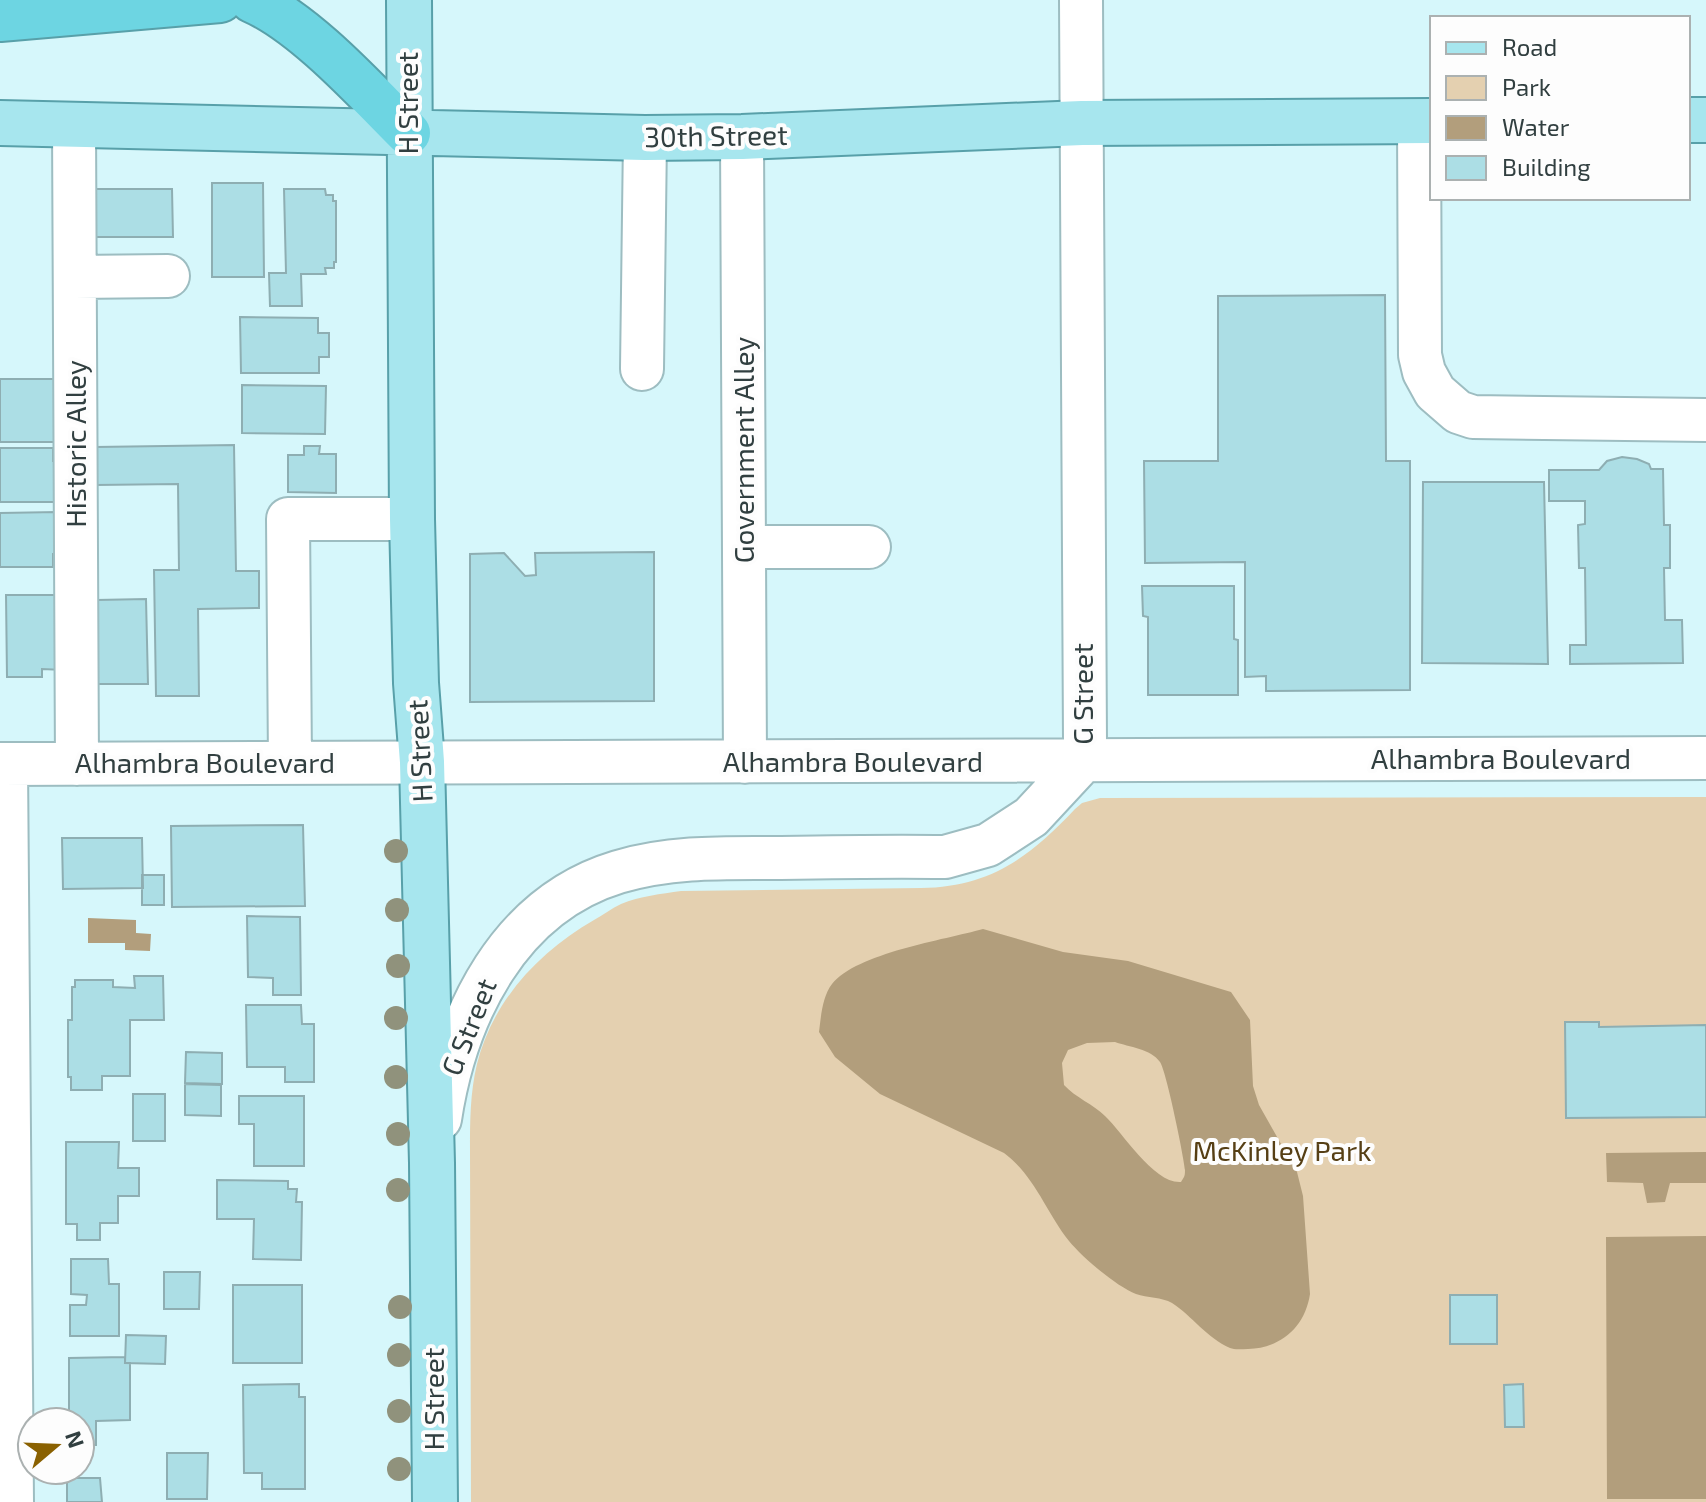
<svg xmlns="http://www.w3.org/2000/svg" width="1706" height="1502" viewBox="0 0 1706 1502" font-family="'Exo 2',sans-serif">
  <rect width="100%" height="100%" fill="#d6f7fb"/>
  <path fill="#e4d0b0" d="M1706,797V1502H471L470,1150C470,1122 470,1093 477,1064C493,1000 539,952 594,920C603,915 612,908 621,904C640,896 661,894 681,891L921,888C990,887 1030,857 1075,809L1082,803L1100,798Z"/>
  <path fill="#b29e7c" fill-rule="evenodd" d="M88,918L136,920V933L151,934L150,951L125,950V943H88Z
    M983,929L1063,952L1128,961L1231,992L1250,1020L1253,1086L1259,1105L1297,1172L1303,1196L1310,1294C1305,1327 1281,1348 1248,1349C1241,1349 1235,1350 1230,1348C1207,1338 1192,1316 1172,1303C1162,1297 1147,1298 1136,1294C1116,1286 1083,1258 1069,1241C1046,1212 1035,1176 1004,1153L880,1094L835,1057L819,1032C821,1017 822,997 832,984C857,953 944,940 983,929ZM1115,1042C1129,1047 1151,1049 1160,1062C1166,1070 1184,1157 1185,1170C1185,1177 1184,1177 1181,1182C1154,1184 1123,1133 1105,1116C1093,1104 1076,1098 1064,1085L1062,1063L1068,1050L1087,1043Z
    M1706,1152V1183H1670L1665,1202L1647,1203L1643,1183L1607,1182L1606,1153Z
    M1706,1236V1499H1607L1606,1237Z"/>
  <path fill="#acdee5" stroke="#8eaeb2" stroke-width="2" d="M212,183H263L264,277H212Z
    M94,189H172L173,237H95Z
    M284,189H325L326,195H333V201H336V262H334V268H325L326,274H301L302,306H270L269,273H286Z
    M1385,295L1386,461H1410V690L1266,691V676L1245,677V562L1145,563L1144,461H1218V296Z
    M240,317L318,318V333H329V357H319V373H241Z
    M0,379H57L58,442H0Z
    M242,385L326,386L325,434L242,433Z
    M234,445L236,571H259V608L198,609L199,696H156L154,570H179L178,484L96,485V447Z
    M304,446H320L319,454H336V493L288,492V455H304Z
    M0,448H53V461H57V502H0Z
    M1622,457L1637,459L1649,464L1651,469H1663L1664,525H1670V568H1664L1665,620H1682L1683,663L1570,664V645H1586L1585,568H1579L1578,525L1585,524V501H1549V470H1599L1607,461Z
    M1423,482H1544L1548,664L1422,663Z
    M57,512V554H53V567H0V513Z
    M654,552V701L470,702V554L504,553L525,576L536,575L535,553Z
    M1142,586H1234V639L1238,640V695H1148V617L1143,616Z
    M6,595H64V670L42,669V677H7Z
    M146,599L148,684H98L97,600Z
    M303,825L305,906L172,907L171,826Z
    M62,838H142L143,888L63,889Z
    M142,875H164V905H142Z
    M247,916L300,917L301,995H273V978L248,977Z
    M134,976H163L164,1020H130V1076H102V1090H71V1077H68V1020H72V987H75V980H113V987L135,988Z
    M246,1005H301L302,1024H314V1082H285V1067H247Z
    M1565,1022H1599V1027L1706,1025V1117L1566,1118Z
    M186,1052L222,1053V1084L185,1083Z
    M185,1084L221,1085V1116L185,1115Z
    M133,1094H165V1141H133Z
    M239,1096H304V1166H254V1124H239Z
    M66,1142H119L118,1168H139V1196H118V1223H100V1240H77V1224H66Z
    M217,1180L288,1181V1189H297L296,1202H302L301,1260L253,1259L254,1219H217Z
    M71,1259H108L109,1284H119V1336H70V1305H86L87,1295L71,1294Z
    M164,1272H200L199,1309H164Z
    M233,1285H302V1363H233Z
    M1450,1295H1497V1344H1450Z
    M126,1335L166,1336L165,1364L125,1363Z
    M125,1357V1363H130V1420L96,1421V1445H80V1422H69V1358Z
    M299,1384V1397H305V1489H262V1473H244L243,1385Z
    M1523,1384L1524,1427H1505L1504,1385Z
    M167,1453H208L207,1499H167Z
    M67,1478H100L102,1502H67Z"/>
  <g fill="none" stroke-linecap="round" stroke-linejoin="round">
    <g stroke="#9dbdc1" stroke-width="46">
      <path id="minor" d="M1419,121L1420,355L1424,372L1435,392L1458,412L1473,417L1706,420
        M74,124L77,764
        M742,137L745,762
        M75,277L168,276
        M642,369L645,138
        M745,547H869
        M290,763L288,519H412
        M0,764L1706,758
        M6,764L12,1502
        M440,1119C456,1014 509,905 618,872C671,856 726,858 781,858C835,857 890,856 945,857L988,845L1031,817L1083,761L1085,742L1081,0"/>
    </g>
    <g stroke="#58a0a9" stroke-width="48">
      <path id="major" d="M409,0L412,519L416,683L422,762L432,1163L435,1502
        M1688,120H1706
        M0,123L645,138L742,137L1082,123L1432,121"/>
    </g>
    <g stroke="#58a0a9" stroke-width="48">
      <path id="highway" d="M252,0C305,23 367,92 408,133
        M0,19L220,0"/>
    </g>
    <use href="#minor" stroke="#fff" stroke-width="42"/>
    <use href="#major" stroke="#a7e6ee" stroke-width="44"/>
    <use href="#highway" stroke="#6dd5e2" stroke-width="44"/>
  </g>
  <g fill="#90927c">
    <circle cx="396" cy="851" r="12"/>
    <circle cx="397" cy="910" r="12"/>
    <circle cx="398" cy="966" r="12"/>
    <circle cx="396" cy="1018" r="12"/>
    <circle cx="396" cy="1077" r="12"/>
    <circle cx="398" cy="1134" r="12"/>
    <circle cx="398" cy="1190" r="12"/>
    <circle cx="400" cy="1307" r="12"/>
    <circle cx="399" cy="1355" r="12"/>
    <circle cx="399" cy="1411" r="12"/>
    <circle cx="399" cy="1469" r="12"/>
  </g>
  <g text-anchor="middle" stroke-width="8" stroke-linejoin="round" paint-order="stroke">
    <g font-size="28" fill="#313f40" stroke="#fdfdfd">
      <text transform="translate(408 103) rotate(-90)" y="10">H Street</text>
      <text transform="translate(716 136) rotate(-1)" y="10">30th Street</text>
      <text transform="translate(76 444) rotate(-90)" y="10">Historic Alley</text>
      <text transform="translate(744 450) rotate(-90)" y="10">Government Alley</text>
      <text transform="translate(1083 694) rotate(-90)" y="10">G Street</text>
      <text transform="translate(420 751) rotate(-93)" y="10">H Street</text>
      <text x="1501" y="769">Alhambra Boulevard</text>
      <text x="853" y="772">Alhambra Boulevard</text>
      <text x="205" y="773">Alhambra Boulevard</text>
      <text transform="translate(469 1027) rotate(-68)" y="10">G Street</text>
      <text transform="translate(434 1399) rotate(-90)" y="10">H Street</text>
    </g>
    <g font-size="28" fill="#563f15" stroke="#fdfdfd">
      <text x="1282" y="1161">McKinley Park</text>
    </g>
  </g>
  <rect x="1430" y="16" width="260" height="184" fill="#fdfdfd" stroke="#abb1b1" stroke-width="2"/>
  <rect x="1446" y="42" width="40" height="12" fill="#a7e6ee" stroke="#abb1b1" stroke-width="2"/>
  <text x="1502" y="56" font-size="24" fill="#313f40">Road</text>
  <rect x="1446" y="76" width="40" height="24" fill="#e4d0b0" stroke="#abb1b1" stroke-width="2"/>
  <text x="1502" y="96" font-size="24" fill="#313f40">Park</text>
  <rect x="1446" y="116" width="40" height="24" fill="#b29e7c" stroke="#abb1b1" stroke-width="2"/>
  <text x="1502" y="136" font-size="24" fill="#313f40">Water</text>
  <rect x="1446" y="156" width="40" height="24" fill="#acdee5" stroke="#abb1b1" stroke-width="2"/>
  <text x="1502" y="176" font-size="24" fill="#313f40">Building</text>
  <g transform="translate(56 1446) rotate(71)"><circle r="38" fill="#fdfdfd" stroke="#abb1b1" stroke-width="2"/>
  <path d="M0-6L14 30L0 20L-14 30Z" fill="#8a6101"/>
  <text y="-12" font-size="22" font-weight="bold" text-anchor="middle" fill="#313f40">N</text>
  </g>
</svg>
